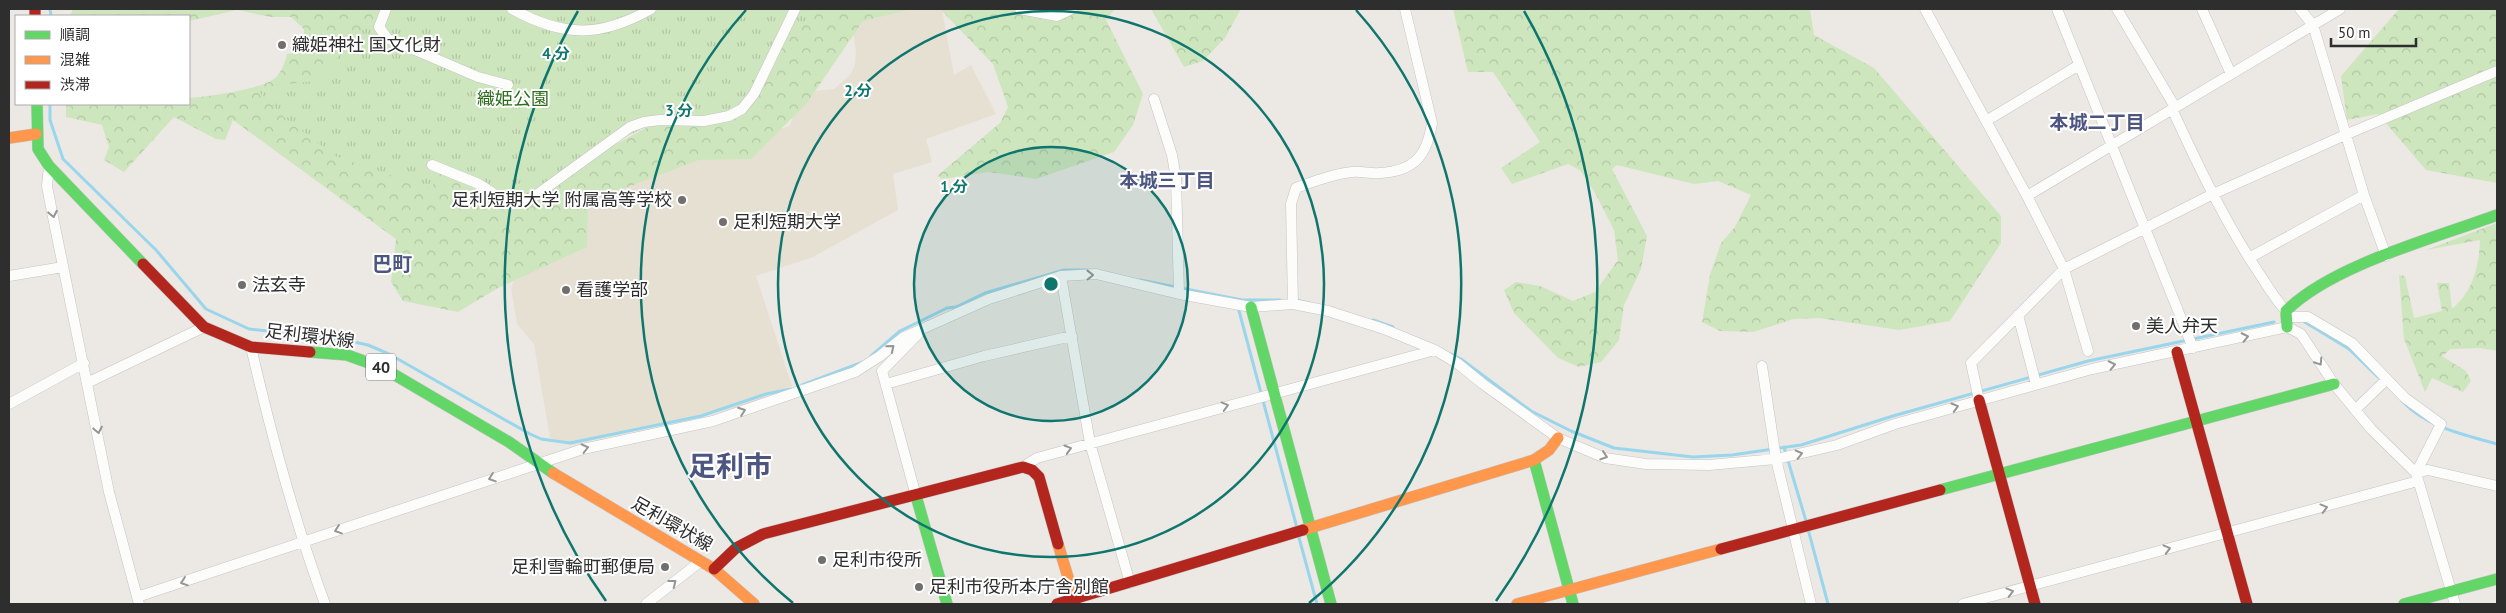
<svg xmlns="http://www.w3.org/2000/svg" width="2506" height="613" viewBox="0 0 2506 613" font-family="'PT Sans','Noto Sans JP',sans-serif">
  <defs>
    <pattern id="forest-crowns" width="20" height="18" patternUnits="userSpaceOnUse" patternTransform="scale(1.25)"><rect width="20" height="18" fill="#cee6be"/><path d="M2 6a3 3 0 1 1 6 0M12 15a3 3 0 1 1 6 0" fill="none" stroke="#b1c6a4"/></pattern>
    <pattern id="park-tufts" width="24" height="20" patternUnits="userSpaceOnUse" patternTransform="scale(1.25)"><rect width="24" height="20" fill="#cee6be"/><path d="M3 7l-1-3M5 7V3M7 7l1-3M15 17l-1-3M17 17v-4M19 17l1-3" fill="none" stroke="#b1c6a4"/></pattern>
  </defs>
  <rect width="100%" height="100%" fill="#ece8e4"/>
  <path fill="#e6e0d3" d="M895,9H942L954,75L971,65L996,114L926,139L932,162L893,174L898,210L813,257L756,276L792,386L743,406L572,445L550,438L534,344L517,324L511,288L519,267L605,181L790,126L796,106L813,91L834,89L850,75L855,65L856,51L851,17Z"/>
  <path fill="url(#forest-crowns)" d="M73,9H386L541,185L677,111L475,9H912L863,21L807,103L751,159L699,160L588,202L587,247L498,288L458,312L403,301L391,282L396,239L233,120L225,140L216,139L174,117L124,172L104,160L109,147L102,125L66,117V104H189V98C206,97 263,89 275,78C282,72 285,62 287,54L304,51V29L291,17H270L237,10L189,21V16H70Z
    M940,9H1115L1106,20L1143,94L1133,125L1114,152L1036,179L989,172L943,179L937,176L1000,123L1008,107L993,64Z
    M1151,9H1241L1225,38L1203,61L1184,67Z
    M1453,9H1810L1814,35L1874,68L2001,216V243L1950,321L1899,330L1819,318L1794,319L1753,332L1720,331L1702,322L1710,275L1721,243L1735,227L1751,195L1718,181L1694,184L1617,165L1612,169L1647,236L1641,269L1624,305L1619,340L1601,362L1579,367L1558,358L1514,313L1504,290L1516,282L1540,286L1573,301L1595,292L1618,260L1614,230L1595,193L1580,170L1568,164L1512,184L1501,168L1540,142L1493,72H1468Z
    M2399,9H2497V183L2426,170L2378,114L2347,120L2341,76Z
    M2497,223V351L2480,348L2451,349L2442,356L2466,371L2471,381L2463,392L2432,378L2425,392L2404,339L2399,275L2405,276L2414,318L2442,311L2437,283H2449L2452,309C2473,291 2479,267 2480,240L2426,250Z"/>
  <path fill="url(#park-tufts)" d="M383,9H819L769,59L749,100L712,123L660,120L595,152L544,190L511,205L479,184L437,171L432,189L335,156L284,117L255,88L316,81L341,54L340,41L376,24Z"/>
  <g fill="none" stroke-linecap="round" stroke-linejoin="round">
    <path stroke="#99d6ec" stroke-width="3" d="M50,9L51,16
      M50,104V120L63,159L156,250L206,309L249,329L340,339L368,345L389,354L530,434L541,439L570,443L701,416L766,394L791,389
      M1140,280L1242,300H1280
      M1296,300L1309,303
      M1238,307L1297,528
      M1373,320L1393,327
      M2303,321L2349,349L2378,377
      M1451,354L1461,359L1531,411L1571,431L1614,448L1693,457L1732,455L1801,445L1893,416L2088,361L2274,322
      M871,356L900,331L947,308L956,307L985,293L1064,270H1088
      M802,385L863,362
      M2402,401C2428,428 2462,434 2497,444
      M1784,447L1806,521
      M1808,529L1828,604
      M1298,534L1317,604"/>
    <g stroke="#c5c4c5" stroke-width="11">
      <path id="street" d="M386,9L379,27L387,38L478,77L508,85
        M512,9C563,37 600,38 651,9
        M1020,9L1057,16L1072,9
        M1925,9L2027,196L2064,269L2088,351
        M2057,9L2193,348
        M2117,9L2175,107
        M2202,9L2231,74
        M2300,9L2313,25L2364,195L2386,256
        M1154,99L1172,155L1176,178L1179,294
        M2172,109C2197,163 2221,214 2253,264C2264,280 2273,297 2286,311
        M1986,121L2079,65
        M432,165L479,184L511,205L528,201L630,127L644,122L660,120L704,121L729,116L742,109L754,94L795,9
        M49,166L47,186L52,212L109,492L139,604
        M2027,196L2340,9
        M2249,258L2364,195
        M9,276L63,267
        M1061,276L1090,443L1130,583
        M1293,304L1291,204L1296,188C1314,181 1333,174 1352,172C1361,171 1371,174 1380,173C1414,171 1427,156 1432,123L1405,9
        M2018,315L2036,384
        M2286,317H2308L2352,343L2405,398L2441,424L2416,473
        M251,347C271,434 294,520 325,604
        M1762,366L1776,459L1811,604
        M89,382L204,327
        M886,384L984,356L1072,336
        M1979,400L1971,363L2064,269L2211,195L2345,135L2497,71
        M9,404L84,363
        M2355,410L2387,379
        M1023,467L1037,458L1435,350
        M2416,473L2428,470L2497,486
        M916,496L882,371L920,332
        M137,597L583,449L713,421L855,372L880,356L904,337L989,299L1061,276L1096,274L1179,294L1251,307L1293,304L1328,311L1384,329L1435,350L1457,363L1483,384L1558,438L1605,458L1646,464L1709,465L1776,459L1837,445L1895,424L2092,369L2287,327L2301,334L2334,384L2371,429L2416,473L2455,604
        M646,604L701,561
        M1963,604L2418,481"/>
    </g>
    <g stroke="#c5c4c5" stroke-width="12">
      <path id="fast" d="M37,104L38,149L49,166L143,264
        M1251,307L1331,604
        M2287,327L2286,311C2332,265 2435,238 2497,215
        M310,352L347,355L383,368L509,442L553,473
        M1534,460L1573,604
        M1940,490L2334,384
        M916,496L947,604
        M2404,604L2497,579"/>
    </g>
    <g stroke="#c5c4c5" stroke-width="12">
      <path id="slow" d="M9,138L36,134
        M553,473L714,569L754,604
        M1303,530L1534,460L1549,450L1558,438
        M1058,544L1076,604
        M1517,604L1721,549"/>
    </g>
    <g stroke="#c5c4c5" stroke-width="12">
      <path id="jam" d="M35,9V16
        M143,264L204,327L251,347L310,352
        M2177,352L2247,604
        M1979,400L2035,604
        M1721,549L1940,490
        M714,569L736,548L763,534L1023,467L1032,470L1039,477L1058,544
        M1057,604L1303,530"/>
    </g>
    <use href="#street" stroke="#fcfcfb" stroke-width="10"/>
    <use href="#fast" stroke="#63d668" stroke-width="11"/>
    <use href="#slow" stroke="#ff974d" stroke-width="11"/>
    <use href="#jam" stroke="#b3261e" stroke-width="11"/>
  </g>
  <defs><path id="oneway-chevron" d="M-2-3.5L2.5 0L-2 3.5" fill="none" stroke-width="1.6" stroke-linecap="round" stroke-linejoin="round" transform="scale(1.25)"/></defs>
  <g stroke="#959594">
    <use href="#oneway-chevron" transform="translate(53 214) rotate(79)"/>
    <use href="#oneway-chevron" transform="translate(1090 275) rotate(-1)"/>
    <use href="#oneway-chevron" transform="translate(2245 337) rotate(-12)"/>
    <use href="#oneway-chevron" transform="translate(891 348) rotate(-39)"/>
    <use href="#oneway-chevron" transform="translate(2319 362) rotate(57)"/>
    <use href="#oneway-chevron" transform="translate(2112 365) rotate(-12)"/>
    <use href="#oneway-chevron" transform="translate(1225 406) rotate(-15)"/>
    <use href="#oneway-chevron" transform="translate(1955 407) rotate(-16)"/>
    <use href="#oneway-chevron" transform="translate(742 411) rotate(-20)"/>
    <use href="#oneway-chevron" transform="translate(98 430) rotate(79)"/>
    <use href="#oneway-chevron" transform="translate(585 448) rotate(-14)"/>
    <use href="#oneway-chevron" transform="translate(1068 449) rotate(-16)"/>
    <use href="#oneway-chevron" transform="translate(1799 454) rotate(-14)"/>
    <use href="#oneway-chevron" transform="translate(1604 456) rotate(18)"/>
    <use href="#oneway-chevron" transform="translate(492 478) rotate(161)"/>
    <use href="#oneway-chevron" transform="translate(2324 508) rotate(-15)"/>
    <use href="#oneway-chevron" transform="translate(338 530) rotate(161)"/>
    <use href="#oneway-chevron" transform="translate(2167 549) rotate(-15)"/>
    <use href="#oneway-chevron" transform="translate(184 582) rotate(161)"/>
    <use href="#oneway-chevron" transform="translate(673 583) rotate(-38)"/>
    <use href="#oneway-chevron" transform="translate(2010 592) rotate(-15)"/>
  </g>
  <circle cx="1051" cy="284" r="137" fill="#0f766e" fill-opacity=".12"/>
  <g fill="none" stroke="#0f766e" stroke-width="2.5">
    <circle cx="1051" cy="284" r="137"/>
    <circle cx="1051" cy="284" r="273"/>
    <path d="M793 603A410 410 0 0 1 746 10M1356 10A410 410 0 0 1 1309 603"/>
    <path d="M606 601A546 546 0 0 1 578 11M1524 11A546 546 0 0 1 1496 601"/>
  </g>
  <g fill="#706f6e" stroke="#fff" stroke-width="2">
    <circle cx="282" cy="45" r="5"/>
    <circle cx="682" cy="200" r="5"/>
    <circle cx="723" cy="222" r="5"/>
    <circle cx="242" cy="285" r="5"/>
    <circle cx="566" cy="290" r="5"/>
    <circle cx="2136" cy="326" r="5"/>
    <circle cx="822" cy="560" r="5"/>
    <circle cx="665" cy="567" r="5"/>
    <circle cx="919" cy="587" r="5"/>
  </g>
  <g text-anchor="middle" stroke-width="4" stroke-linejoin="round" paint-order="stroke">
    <rect fill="#fff" stroke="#6d6d6d" stroke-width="1" x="366" y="353.5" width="30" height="27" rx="4"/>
    <g font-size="16" font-weight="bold" fill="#2e2e2e">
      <text x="381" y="373">40</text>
    </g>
    <g font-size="18" fill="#2e2e2e" stroke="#fff" text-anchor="start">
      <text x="292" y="51">織姫神社 国文化財</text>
      <text x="672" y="206" text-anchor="end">足利短期大学 附属高等学校</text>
      <text x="733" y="228">足利短期大学</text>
      <text x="252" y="291">法玄寺</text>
      <text x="576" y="296">看護学部</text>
      <text x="2146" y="332">美人弁天</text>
      <text x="832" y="566">足利市役所</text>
      <text x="655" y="573" text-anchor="end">足利雪輪町郵便局</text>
      <text x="929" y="593">足利市役所本庁舎別館</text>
    </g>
    <g font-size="18" fill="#2c6e1b" stroke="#fff">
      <text x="513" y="105">織姫公園</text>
    </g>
    <g font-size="18" fill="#2e2e2e" stroke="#fff">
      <text transform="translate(310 336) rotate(7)" y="6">足利環状線</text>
      <text transform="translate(672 524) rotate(30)" y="6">足利環状線</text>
    </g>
    <g font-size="19" font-weight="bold" fill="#4d5680" stroke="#fff">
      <text x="2097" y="129">本城二丁目</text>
      <text x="1167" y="187">本城三丁目</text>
    </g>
    <g font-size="20" font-weight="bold" fill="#4d5680" stroke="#fff">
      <text x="392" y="271">巴町</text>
    </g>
    <g font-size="28" font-weight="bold" fill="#4d5680" stroke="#fff">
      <text x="730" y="476">足利市</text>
    </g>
  </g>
  <circle cx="1051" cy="284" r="8" fill="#0f766e" stroke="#fff" stroke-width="2.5"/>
  <g font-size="15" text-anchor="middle" font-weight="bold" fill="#0f766e" stroke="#fff" stroke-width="4" stroke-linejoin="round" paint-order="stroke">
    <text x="556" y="59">4 分</text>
    <text x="858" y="96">2 分</text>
    <text x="679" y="116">3 分</text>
    <text x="954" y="192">1 分</text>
  </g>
  <rect width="2506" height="613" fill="none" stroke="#2e2e2e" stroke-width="20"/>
  <rect x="15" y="15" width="175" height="90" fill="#ffffff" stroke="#ababab"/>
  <rect x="25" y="31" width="25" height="8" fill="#63d668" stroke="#ababab"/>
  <text x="60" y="40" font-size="15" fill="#2e2e2e">順調</text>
  <rect x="25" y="56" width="25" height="8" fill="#ff974d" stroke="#ababab"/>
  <text x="60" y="65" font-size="15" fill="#2e2e2e">混雑</text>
  <rect x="25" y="81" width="25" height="8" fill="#b3261e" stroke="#ababab"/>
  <text x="60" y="90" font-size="15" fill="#2e2e2e">渋滞</text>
  <path d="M2331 38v8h85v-8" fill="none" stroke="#2e2e2e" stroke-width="2.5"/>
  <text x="2338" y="38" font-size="15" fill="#2e2e2e" stroke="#ffffff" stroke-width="4" paint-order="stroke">50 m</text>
</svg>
